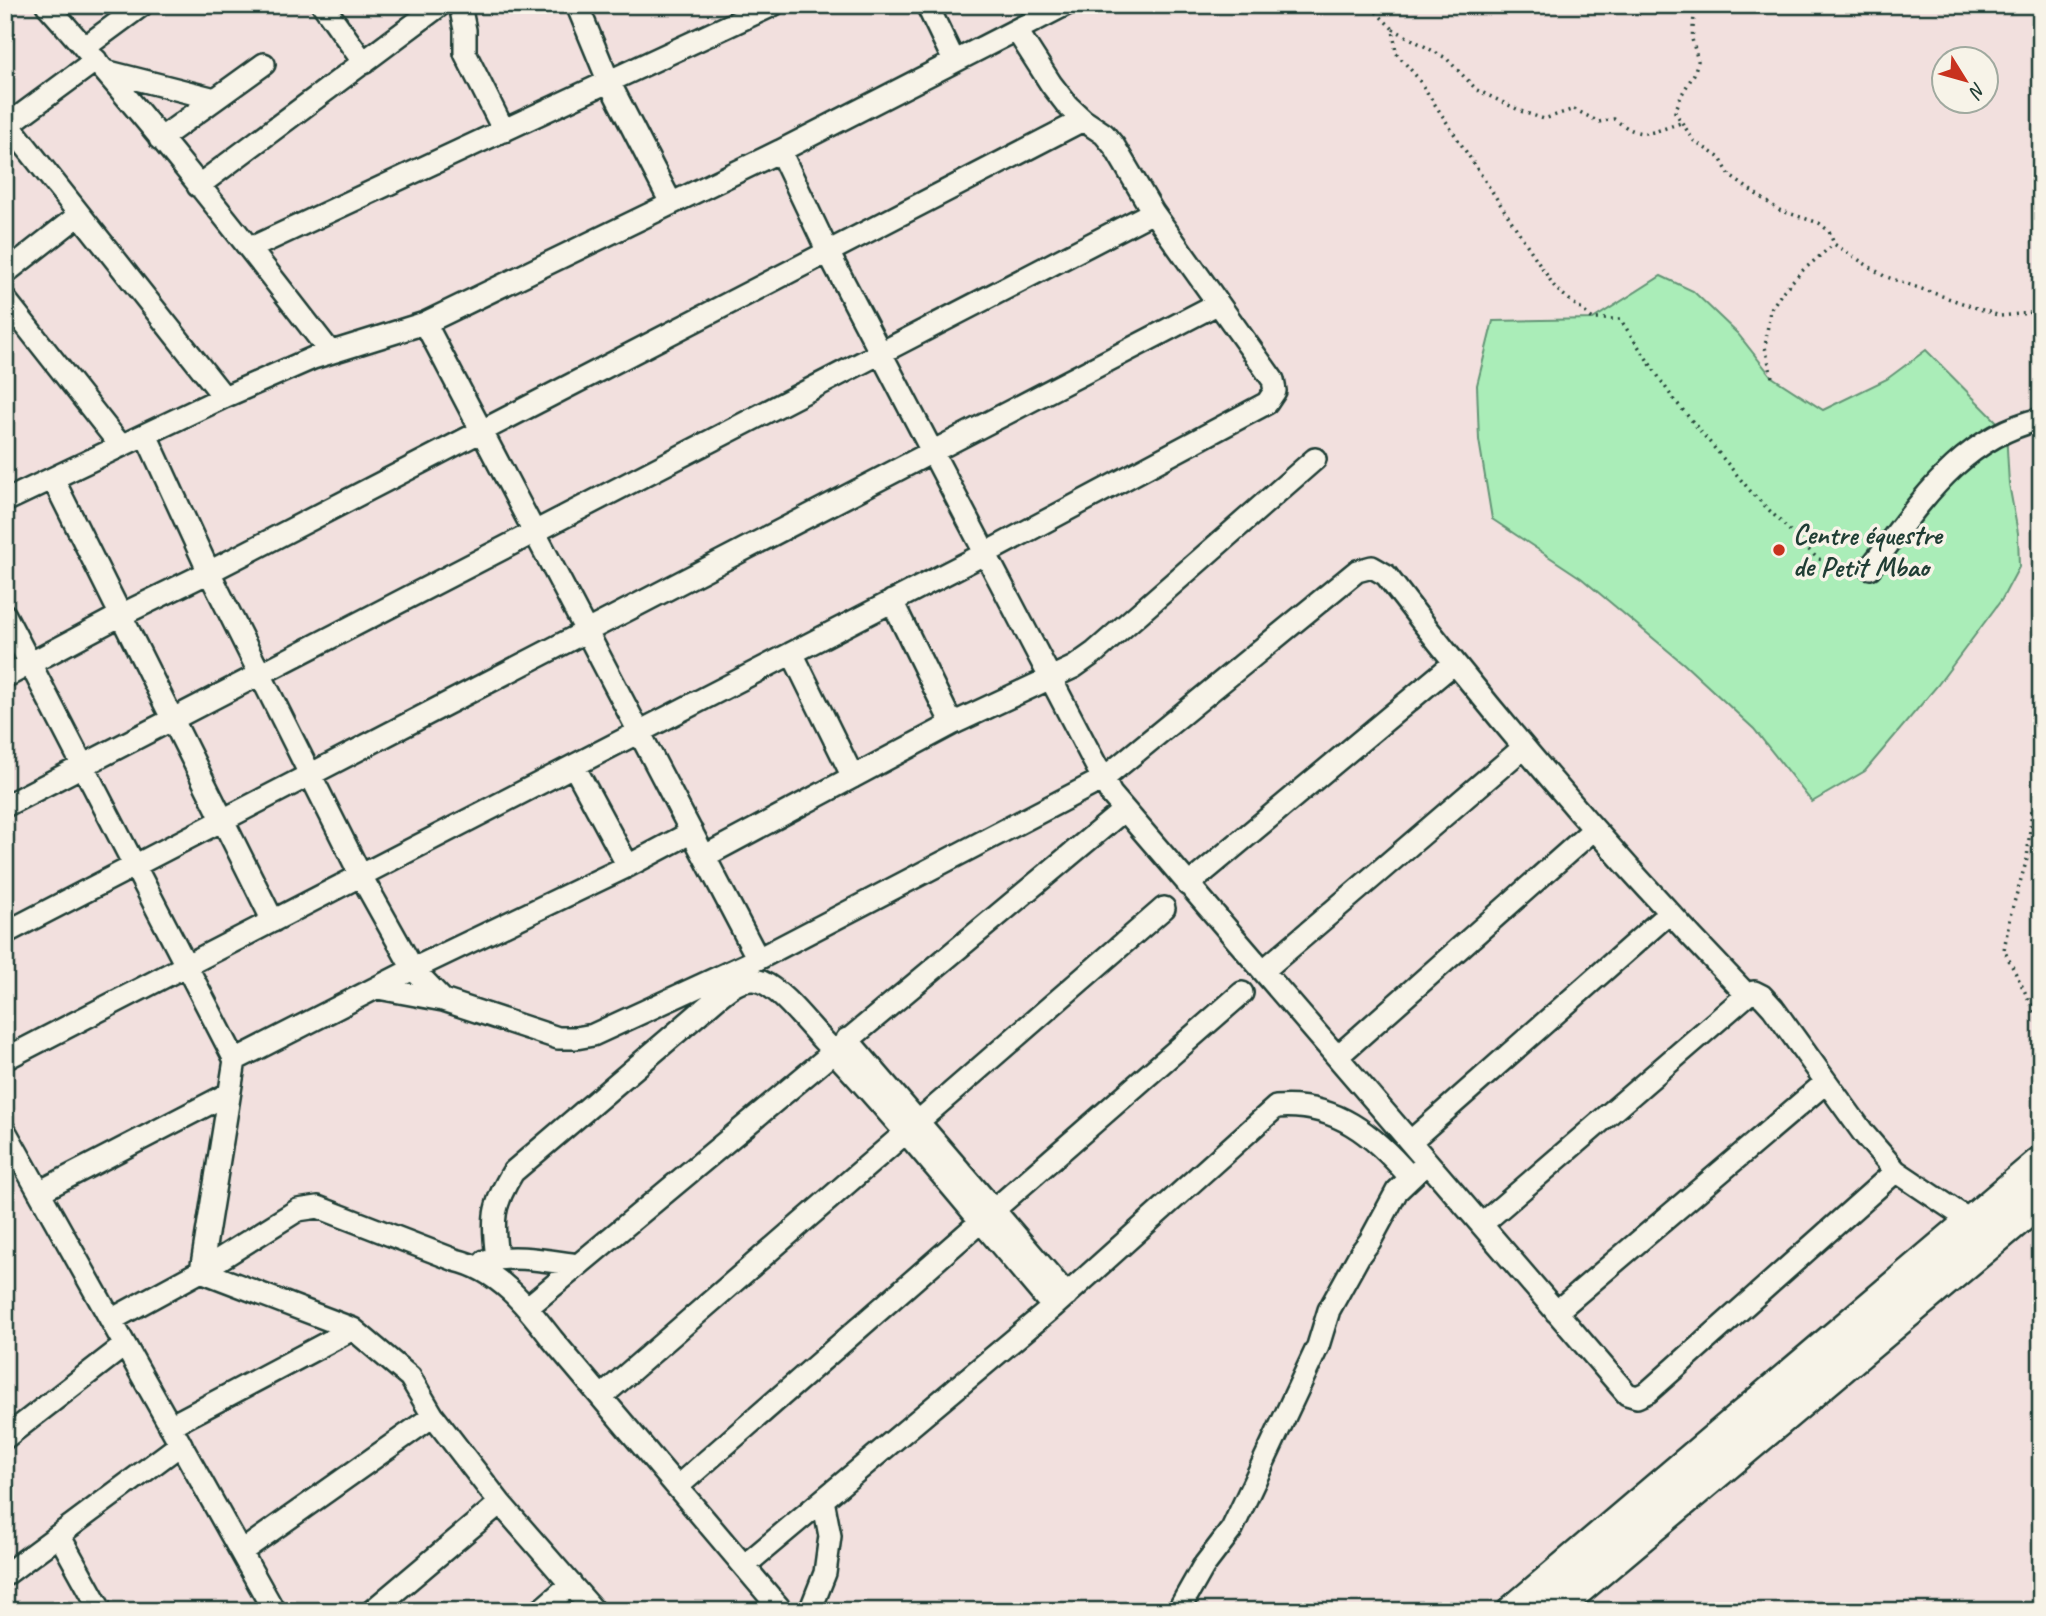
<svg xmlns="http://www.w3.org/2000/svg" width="2046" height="1616" viewBox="0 0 2046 1616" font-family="Caveat,sans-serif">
  <rect width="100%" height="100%" fill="#f2e0de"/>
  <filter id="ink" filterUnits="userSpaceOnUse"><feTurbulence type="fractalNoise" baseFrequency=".0143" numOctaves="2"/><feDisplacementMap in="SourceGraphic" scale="14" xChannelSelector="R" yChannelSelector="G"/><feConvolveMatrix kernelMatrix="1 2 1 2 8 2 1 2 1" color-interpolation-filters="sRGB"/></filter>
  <g filter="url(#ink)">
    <path fill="#aaedb8" stroke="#649576" stroke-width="2" d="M1661,276L1693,291L1738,334L1772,377L1823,410L1887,379L1926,350L2006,431L2009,484L2018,533L2019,567L2002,599L1937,686L1865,771L1812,802L1754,729L1684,664L1581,578L1492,519L1479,440L1477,385L1493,321L1593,319Z"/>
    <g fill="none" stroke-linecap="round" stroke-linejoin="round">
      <g stroke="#1f3d34" stroke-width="26">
        <path id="minor" d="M47,5C146,116 239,234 330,352
          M323,5L364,63
          M460,5L465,30V53L504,131
          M577,5L608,80L671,203
          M927,5L954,61
          M85,47L142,5
          M105,71L215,99
          M9,125L224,397
          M5,127L96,60
          M160,139L264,64
          M780,151L828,252L1111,794L1627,1394L1637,1397L1648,1392L1896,1171
          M198,186L440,5
          M251,248L773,5
          M5,273L79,215
          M5,299L121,446
          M425,323L758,959
          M146,435L209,572L361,876L413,969L443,1000L558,1038H576L593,1035L758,959L1103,779L1357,571L1372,567L1386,575C1499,723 1618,861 1747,995
          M53,479L273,921
          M5,501L224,397L313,358L425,323L780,151L1065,5
          M1870,568C1919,505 1959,438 2041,419
          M892,601L952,724
          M5,615L235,1060
          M792,653L853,777
          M5,677L121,615L209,572L1083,120
          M574,766L628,866
          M5,806L1153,212
          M705,856L952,724L1074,667L1095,652L1315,459
          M1188,885L1453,664
          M5,933L1217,304
          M1263,971L1523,748
          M378,988L443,1000
          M847,1039L1067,1295
          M1338,1056L1593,830
          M5,1059L986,553L1267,403L1275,391L1273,380L1153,212L1114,146L1104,134L1083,120L1068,106L1051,84L1017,31
          M5,1131L274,1611
          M1411,1141L1668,914
          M39,1192L228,1094
          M1482,1224L1747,995L1754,992L1762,996L1773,1008L1864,1134L1896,1171L1972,1222
          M497,1258C492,1219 492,1206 513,1172L703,1010C719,997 740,973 762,982C782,991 805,1021 820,1037C901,1123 976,1217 1053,1307
          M485,1261C516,1254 547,1261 578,1265
          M201,1271L235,1060L413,969L628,866L692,832
          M201,1271L353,1329L410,1377L433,1416L241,1552
          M528,1307L1124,810
          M1556,1312L1825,1083
          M111,1320L201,1271L298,1210L318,1207L455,1260C499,1270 526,1305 552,1339L782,1611
          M601,1397L1164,908
          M433,1416L500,1503L594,1611
          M170,1426L353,1329
          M5,1438L125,1345
          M677,1487L1242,993
          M59,1535L101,1611
          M744,1566L1053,1307L1276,1107C1335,1102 1374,1135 1410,1177
          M5,1575L181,1444
          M372,1611L500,1503
          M540,1611L571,1584
          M810,1611L825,1573L830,1536L823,1500
          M1178,1611L1203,1567L1232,1529L1318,1346L1329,1310L1360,1254L1370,1241L1397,1191L1419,1170"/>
      </g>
      <g stroke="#1f3d34" stroke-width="37">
        <path id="highway" d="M1514,1611L2041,1163
          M1551,1611L2041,1199"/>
      </g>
      <path stroke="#1f3d34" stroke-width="3.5" stroke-dasharray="2 5" stroke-linecap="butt" d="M1364,5L1376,12L1393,29L1396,53L1417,77L1556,289L1593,319H1620L1672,397L1752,493L1818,559L1852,565
        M1695,5L1692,39L1698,61L1694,74L1682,94L1675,112L1694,141L1720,158L1730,176L1779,210L1819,223L1829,231L1834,244L1884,276L2000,316L2041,312
        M1393,29L1446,58L1477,90L1523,112L1544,119L1574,109L1599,122L1614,119C1644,141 1648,133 1681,123
        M1772,377L1765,347L1770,310L1784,290L1802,271L1834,244
        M2041,577L2036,576L2041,635
        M2041,800L2032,809L2027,859L2010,916L2004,950L2041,1024"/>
      <use href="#minor" stroke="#f7f3e8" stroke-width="21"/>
      <use href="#highway" stroke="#f7f3e8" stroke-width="32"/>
    </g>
  </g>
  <circle fill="#c8321e" stroke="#f7f3e8" stroke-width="2.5" cx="1779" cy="550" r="7"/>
  <g text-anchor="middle" stroke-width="7" stroke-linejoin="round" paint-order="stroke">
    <g font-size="28" font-weight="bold" fill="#1f3d34" stroke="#f7f3e8" text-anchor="start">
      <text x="1793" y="544">Centre équestre<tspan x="1793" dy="32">de Petit Mbao</tspan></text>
    </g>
  </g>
  <rect width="2046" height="1616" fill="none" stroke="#f7f3e8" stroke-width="28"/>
  <rect x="14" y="14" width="2018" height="1588" fill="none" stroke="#1f3d34" stroke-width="2.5" filter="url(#ink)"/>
  <g transform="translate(1965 80) rotate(127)"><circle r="33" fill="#f7f3e8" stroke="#a1aaa0" stroke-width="2"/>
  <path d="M0-5L12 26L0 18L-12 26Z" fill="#c8321e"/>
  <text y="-10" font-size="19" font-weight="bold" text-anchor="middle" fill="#1f3d34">N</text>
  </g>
</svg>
